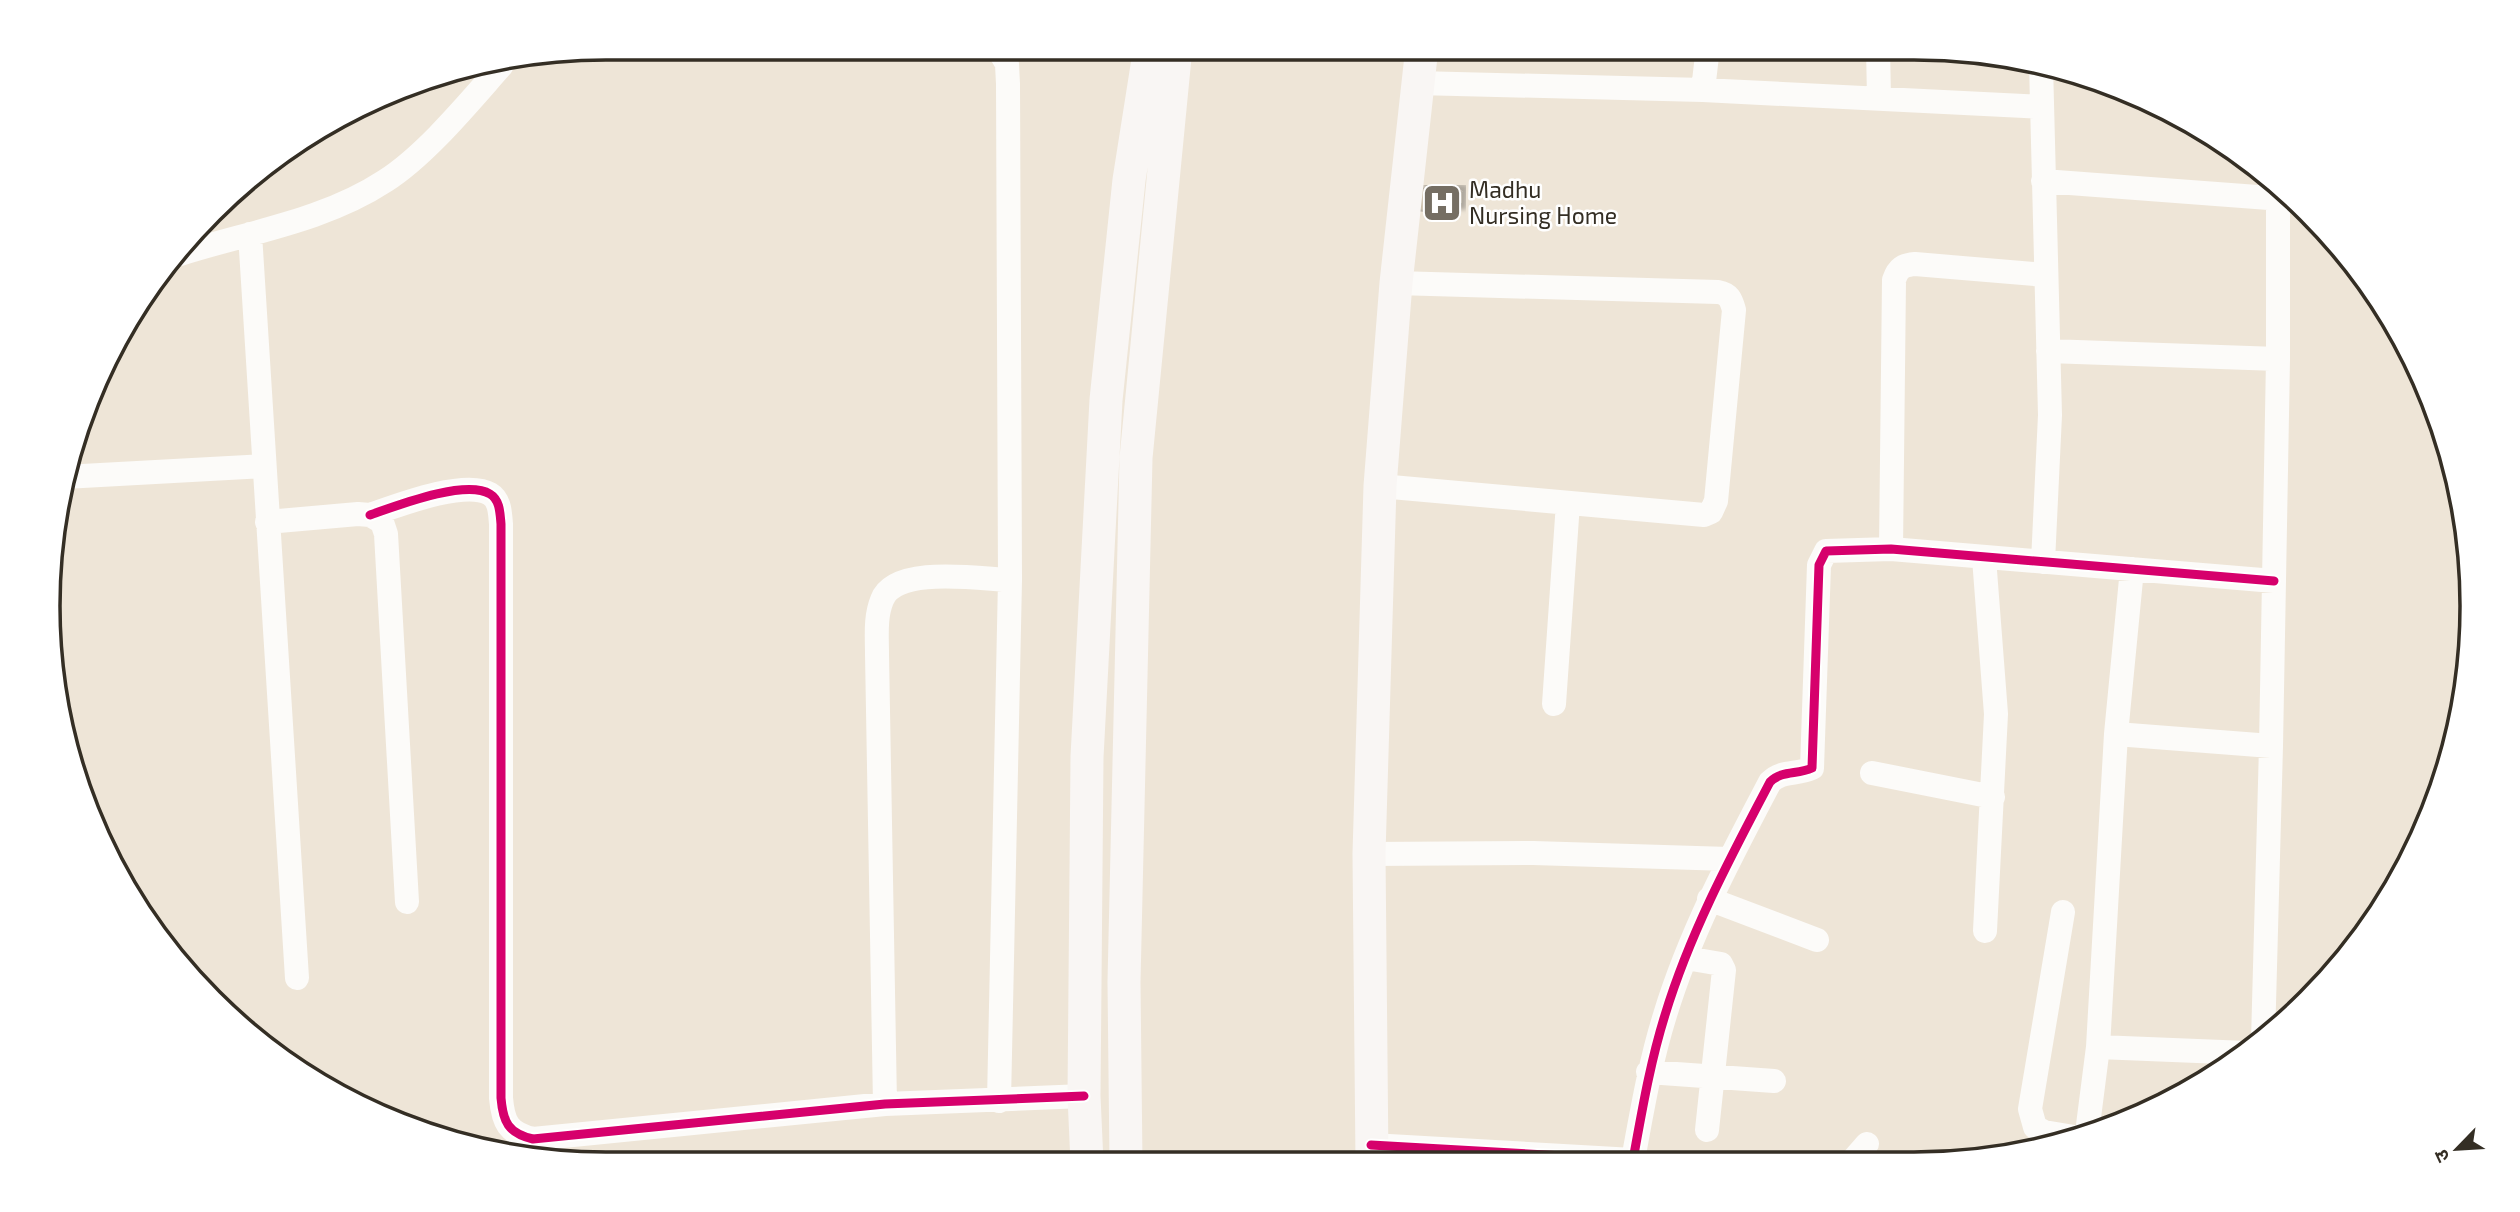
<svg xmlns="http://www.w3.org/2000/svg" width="2520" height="1212" viewBox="0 0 2520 1212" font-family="'Exo 2','Noto Sans Devanagari',sans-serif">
  <defs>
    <filter id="shadow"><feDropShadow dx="6" dy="-6" stdDeviation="2" flood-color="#0004"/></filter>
  </defs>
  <rect width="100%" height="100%" fill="#eee5d7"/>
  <path fill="#cdc1ad" stroke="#bbb4a9" stroke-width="2" filter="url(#shadow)" d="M1419,188L1461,192L1459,215L1417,210Z"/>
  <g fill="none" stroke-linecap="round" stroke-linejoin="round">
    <path stroke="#fcfbf9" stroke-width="24" d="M997,47L1007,64L1008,84L1010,580L999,1101
      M1878,47L1879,98
      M2041,64L2050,415L2043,562
      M1417,83L1703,90L2042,107
      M1703,90L1708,47
      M2043,181L2296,200
      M250,234L297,978
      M180,254C249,232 324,221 385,181C426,155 470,101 502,65
      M2048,351L2278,359
      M64,477L264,466
      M1380,486L1704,515L1711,512L1716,501L1734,310C1731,299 1729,294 1718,292L1396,283
      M370,515C396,506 465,479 490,494C500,500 500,513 501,524V1098C503,1122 508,1133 533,1139L885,1104L1084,1096
      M267,522L358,514L370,515L382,522L386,534L407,902
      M1891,549L1894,280C1898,268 1903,265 1915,264L2045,275
      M1984,558L1996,714L1985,931
      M1554,704L1568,503
      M2116,734L2271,746
      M1872,773L1993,797
      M1369,854L1533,853L1729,859
      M1709,899L1817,940
      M2063,912L2030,1109L2035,1127L2044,1132L2074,1137
      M1686,958L1721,964L1724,970L1707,1130
      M2263,1041L2271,746L2278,359V185
      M2098,1047L2247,1053
      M1648,1072L1774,1081
      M885,1104L877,654C877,636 875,617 882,600C895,565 980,579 1010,580
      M2087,1133L2098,1047L2116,734L2132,569
      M1371,1145L1633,1160C1642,1111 1650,1063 1665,1015C1690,933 1730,858 1770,782C1782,770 1797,775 1812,768L1819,565L1826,551L1891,549L2274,581
      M1853,1160L1867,1144"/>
    <path stroke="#f9f6f4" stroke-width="33" d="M1372,1162L1369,854L1380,486L1396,283L1422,47
      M1087,1163L1084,1096L1087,757L1106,400L1129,180L1150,47
      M1126,1163L1124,982L1136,458L1176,47"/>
    <g stroke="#fff" stroke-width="13">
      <path id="cycleway" d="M370,515C396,506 465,479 490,494C500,500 500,513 501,524V1098C503,1122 508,1133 533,1139L885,1104L1084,1096
        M1371,1145L1633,1160C1642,1111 1650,1063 1665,1015C1690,933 1730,858 1770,782C1782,770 1797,775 1812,768L1819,565L1826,551L1891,549L2274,581"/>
    </g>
    <use href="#cycleway" stroke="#d6006c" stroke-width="9"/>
  </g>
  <defs>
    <g id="hospital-square" transform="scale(2.0125)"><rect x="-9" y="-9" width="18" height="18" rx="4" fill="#756e63" stroke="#fff"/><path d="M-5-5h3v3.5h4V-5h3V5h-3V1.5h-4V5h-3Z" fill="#fff"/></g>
  </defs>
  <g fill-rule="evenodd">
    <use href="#hospital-square" x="1442" y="203"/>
  </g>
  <g text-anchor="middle" stroke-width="5" stroke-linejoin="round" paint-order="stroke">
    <g font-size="23" fill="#342e24" stroke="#fff" text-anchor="start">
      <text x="1469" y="198">Madhu<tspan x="1469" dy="26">Nursing Home</tspan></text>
    </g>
  </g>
  <path d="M0 0H2520V1212H0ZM606 60H1914A546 546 0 0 1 2460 606V606A546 546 0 0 1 1914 1152H606A546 546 0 0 1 60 606V606A546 546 0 0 1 606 60Z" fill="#fff" fill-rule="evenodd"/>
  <path fill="none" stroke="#342e24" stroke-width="3.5" d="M606 60H1914A546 546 0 0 1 2460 606V606A546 546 0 0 1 1914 1152H606A546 546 0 0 1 60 606V606A546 546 0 0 1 606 60Z"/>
  <g transform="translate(2457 1149) rotate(245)" stroke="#ffffff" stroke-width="5" paint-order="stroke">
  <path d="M0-5L12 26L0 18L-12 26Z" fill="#342e24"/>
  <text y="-10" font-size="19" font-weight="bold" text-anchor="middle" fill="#342e24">उ</text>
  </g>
</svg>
